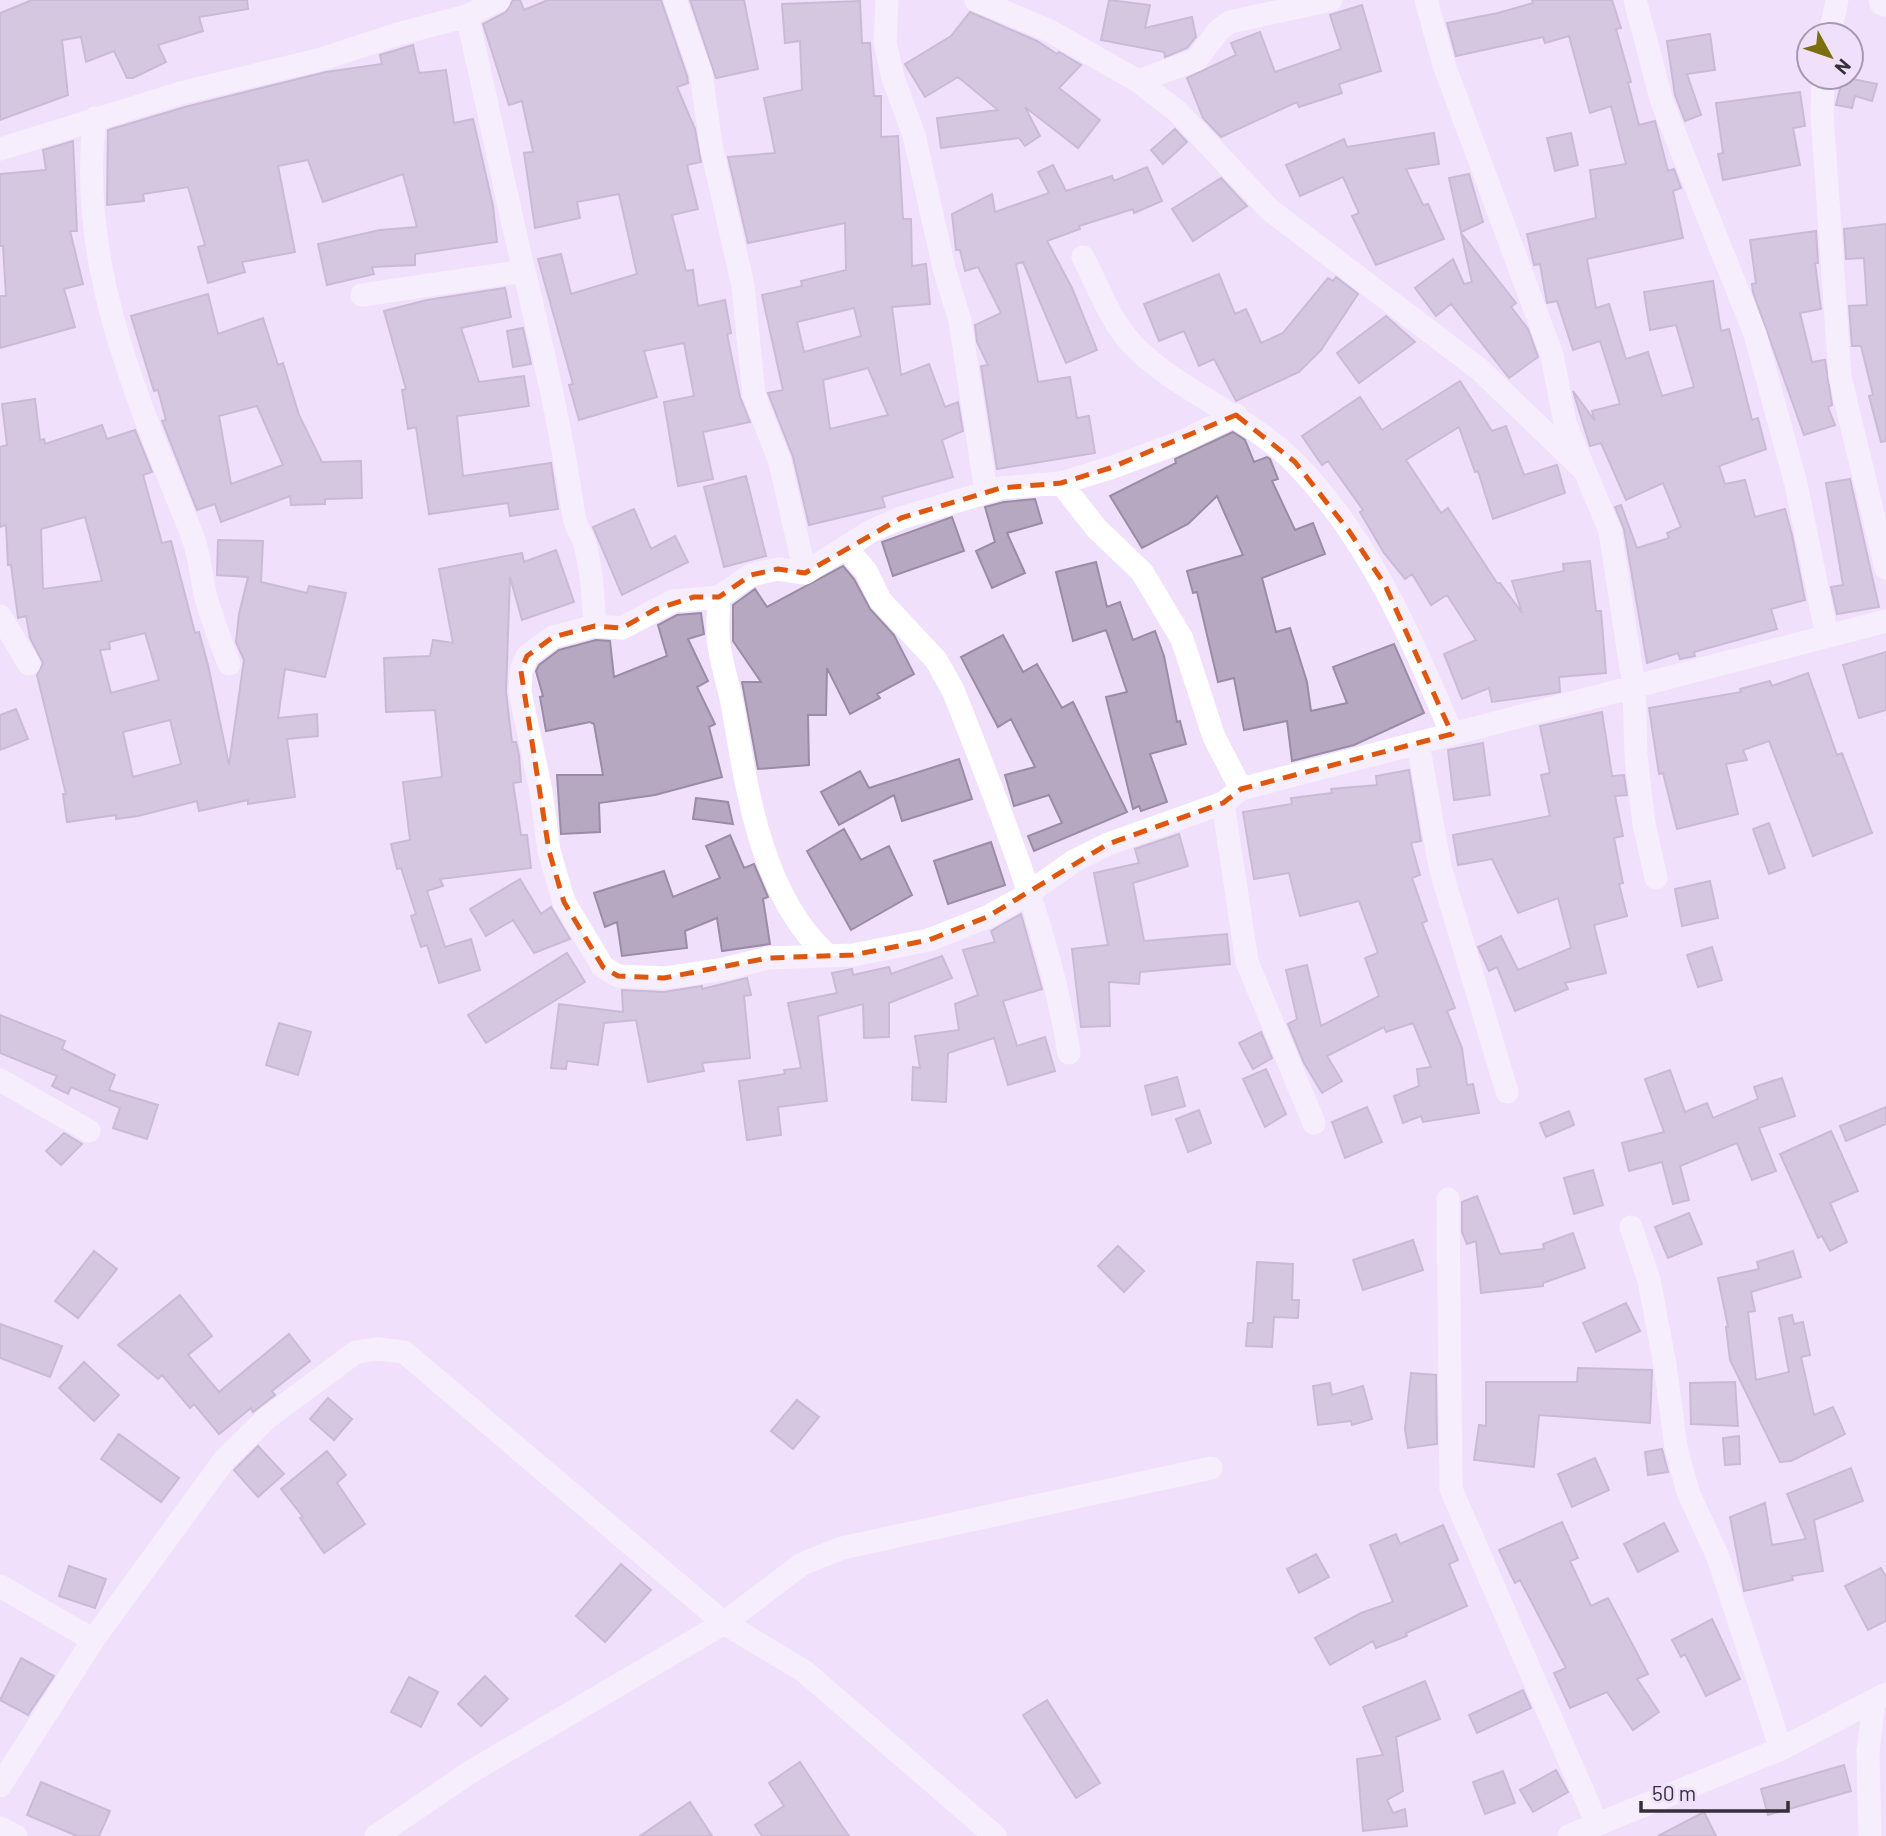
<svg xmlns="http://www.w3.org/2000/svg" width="1886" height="1836" viewBox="0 0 1886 1836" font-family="Barlow,sans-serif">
  <rect width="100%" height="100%" fill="#f0e0fc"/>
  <path fill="#b7a8c2" stroke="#9b8ca6" stroke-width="2" fill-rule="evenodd" d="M32,0H247L248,9L199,17L203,31L158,45L166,62L133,78H127L114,51L86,62L81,37L62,40L68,95L0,120V13Z
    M513,0H520L524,10L548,0H661L687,76L688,83L677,87L695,129L701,162L687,165L698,209L672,215L686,271L693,270L698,306L725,300L731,333L727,334L740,397L750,422L703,432L713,479L678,486L664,402L694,396L684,343L644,351L657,397L579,420L569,385L573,384L538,259L561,254L571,294L637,274L619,194L577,202L580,218L535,228L524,153L533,152L522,101L509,105L483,24L506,12Z
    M690,0H744L758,69L716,78Z
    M1109,0L1150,5L1145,28L1192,17L1196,37L1187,48L1165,57L1164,52L1101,40Z
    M1532,0H1612L1621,28L1616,29L1631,82L1628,83L1639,125L1655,121L1668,171L1674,169L1681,188L1673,191L1683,238L1587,259L1596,308L1609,304L1626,359L1648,352L1662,396L1694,387L1676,325L1650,330L1644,292L1713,281L1721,331L1729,329L1752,420L1758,418L1766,449L1719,466L1725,484L1745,480L1755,517L1785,509L1792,535L1805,600L1771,609L1777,629L1694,652L1695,656L1680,659L1678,653L1647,663L1624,529L1615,507L1621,505L1637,548L1669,538L1667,533L1681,527L1663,483L1626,500L1601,443L1590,446L1573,391L1595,421L1592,411L1620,404L1600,341L1573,350L1557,301L1547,303L1540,264L1534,265L1527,234L1596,218L1590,170L1626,164L1611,106L1590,113L1569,36L1545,43L1543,37L1456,56L1447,23L1498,13L1533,3Z
    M860,1L862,43H870L874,96H881V137L898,136L903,219H911L912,266L926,264L930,304L892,307L901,375L929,364L945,407L958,402L963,431L942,440L953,477L882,497L885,507L809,525L793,457L768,393L783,390L762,295L802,286L801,281L846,270L845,223L748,243L728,157L775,153L764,98L802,90L800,41L785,43L782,4ZM854,308L861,336L804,352L797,322ZM868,368L888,415L830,429L823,380Z
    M1362,5L1381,71L1339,84L1342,93L1299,107L1297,102L1221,137L1203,118L1187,78L1236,55L1231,43L1260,32L1275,72L1341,49L1330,15Z
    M970,12L1037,41L1057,54L1059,52L1081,65L1059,88L1100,120L1078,148L1025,107L1040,136L1025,146L1019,138L941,148L937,118L998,110L958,77L925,97L905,64L951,36Z
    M1710,34L1715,70L1687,74L1701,115L1685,121L1675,95L1667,41Z
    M413,45L419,73L446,70L454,123L473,119L493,206L497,242L415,254V265L372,267L374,274L327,285L318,244L380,230L417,227L403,174L323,202L308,160L278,166L295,252L242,262L245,272L208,283L198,247L205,245L188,187L143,194L144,201L107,205L108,130L185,107L326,72L382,64L380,55Z
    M1843,77L1877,84L1872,101L1855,96L1852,108L1836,105Z
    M1800,92L1805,126L1793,128L1800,165L1723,180L1718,154L1723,153L1716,103Z
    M1175,129L1187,142L1163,164L1151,150Z
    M1434,133L1439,164L1406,169L1423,205L1428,204L1444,239L1376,265L1352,216L1359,213L1343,177L1300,196L1286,165L1344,139L1347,147Z
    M1571,133L1578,165L1555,171L1547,138Z
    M73,141L77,231H70L83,284L64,289L75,327L0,348V296H6L3,246H0V174L46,170L43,150Z
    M1053,165L1066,191L1112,176L1114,181L1147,167L1162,201L1134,213L1133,209L1079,226L1080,229L1047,241L1072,288L1097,350L1066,363L1023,262L1016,264L1038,382L1070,377L1077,418L1089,416L1095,453L997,469L981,366L988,365L977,342L975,325L1001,313L978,267L965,271L960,250H956L952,214L992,194L995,212L1049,193L1038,172Z
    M1469,174L1483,222L1461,232L1449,178Z
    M1221,178L1247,206L1193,241L1172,209Z
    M1886,224V441L1881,442L1869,396L1873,395L1861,346H1852L1849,306L1867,305L1864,258L1846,259L1844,229Z
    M1816,231L1818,263H1815L1821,309L1800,313L1812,362L1825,360L1832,405L1828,407L1835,425L1804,435L1753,292L1752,284L1756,283L1750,240Z
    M1461,233L1516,303L1511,307L1528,329L1538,357L1509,378L1451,304L1436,316L1415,288L1453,259L1464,284L1472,282Z
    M1219,274L1235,314L1246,309L1261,343L1283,333L1328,278L1333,281L1336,277L1358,294L1321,350L1299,372L1236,401L1214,359L1199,366L1184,331L1159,341L1144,304Z
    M505,288L511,317L461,328L479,382L524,376L529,406L457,416L463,476L551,463L558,509L510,516L508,503L429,514L416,427L408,429L402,390L406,389L384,311L427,300Z
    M208,294L218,334L263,318L278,365L283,363L299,415L322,462L361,461L362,498L325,499V504L291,505L290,496L221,522L215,504L197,510L162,421L166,420L158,390L154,391L131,316ZM257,406L283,465L231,484L219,416Z
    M1386,316L1415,342L1359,383L1337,353Z
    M523,328L531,364L513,367L507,331Z
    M1460,381L1492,431L1506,426L1524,475L1557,465L1565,493L1493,519L1478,471L1475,472L1459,427L1406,460L1441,513L1448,508L1497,583H1500L1522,613L1512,581L1564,571L1563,564L1590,561L1596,611H1601L1606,673L1559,677L1560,692L1548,694L1492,702L1489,688L1462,699L1444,654L1476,640L1447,595L1431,605L1412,574L1405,579L1384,553L1360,512L1363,510L1328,461L1322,465L1302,436L1360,397L1382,430Z
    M35,399L40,440L44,439L45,444L102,425L107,439L135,430L152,472L143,475L162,543L171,541L195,633L199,632L208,665L229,765L244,660L236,642L239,614L248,577L217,575L218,540L263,541L261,582L307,593L309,586L346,593L325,677L285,669L278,718L317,714L318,736L287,739L295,797L248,804V800L199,811L197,801L138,816L116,819V815L67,822L63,794H66L37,675L43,663L30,638L26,616L18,618L11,565H8L6,525L0,527V447L7,445L2,404ZM85,517L102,581L43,589L41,529ZM145,633L159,680L111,693L100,650L110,649L109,642ZM170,720L181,764L133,777L123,732Z
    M1233,432L1245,440L1254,462L1267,457L1270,459L1278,479L1272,481L1295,530L1313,523L1325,554L1262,578L1276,632L1290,628L1307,682L1311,711L1347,703L1333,667L1394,644L1424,713L1354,745L1292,761L1287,721L1244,730L1234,678L1218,682L1197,592L1193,593L1187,571L1243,555L1217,496L1188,524L1142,548L1110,496L1176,463L1175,459Z
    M746,476L766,556L724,567L704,487Z
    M1850,479L1879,607L1837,614L1831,587L1843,585L1826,483Z
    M1035,499L1042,523L1007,533L1025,573L992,588L976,551L995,542L985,507L1004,502Z
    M634,509L651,549L675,536L688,562L622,595L593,527Z
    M952,517L964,551L893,576L882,542Z
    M556,550L574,602L522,620L510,577L506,692L512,742H516L519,755L521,782L513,783L521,835H527L531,868L440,879L443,886L427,891L445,947L471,939L480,970L439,983L427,945L421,947L411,916L416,914L401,868L397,869L391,844L410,840L403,782L442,777L435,710L386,712L384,658L430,656L433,640L453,643L439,569L522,553L524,562Z
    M1096,562L1107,607L1120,602L1133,640L1155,631L1164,656L1177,722L1180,721L1186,744L1150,754L1167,802L1141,811L1139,806L1133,809L1106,697L1127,692L1106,630L1073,641L1056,572Z
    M843,566L854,579L870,609L894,635L914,674L877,694L880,698L850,714L827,668L826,715H808L809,765L758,769L742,682H761L733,641V605L755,589L767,607Z
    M701,613L704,634L688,639L708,681L697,687L715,724L709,727L722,777L655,795L599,803L600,832L561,834L557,775H603L594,724L590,722L546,731L540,697L543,696L536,671L539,665L559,650L596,640L610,641L614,677L667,656L658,625L677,615Z
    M1003,635L1023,672L1037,664L1062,708L1073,702L1127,812L1034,851L1028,836L1062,823L1049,795L1014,806L1005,775L1035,767L1011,719L998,727L961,657Z
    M1886,652V710L1859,718L1843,665Z
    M1808,673L1837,755L1842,753L1872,833L1813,856L1769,741L1743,750L1747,760L1726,764L1738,814L1677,829L1663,773L1659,774L1649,708L1741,692L1740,689L1770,681L1772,686Z
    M16,709L28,739L0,750V715Z
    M1602,712L1612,776L1624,775L1627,795L1615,796L1623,836L1614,838L1623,883L1619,884L1627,916L1594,925L1606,973L1565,983L1568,989L1515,1011L1497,967L1489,971L1478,947L1501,936L1518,970L1571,948L1558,898L1518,913L1492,859L1458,865L1453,835L1550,816L1541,775L1550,773L1540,726Z
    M1483,743L1490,795L1454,800L1448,750Z
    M959,759L972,799L902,821L894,795L839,825L821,792L860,771L869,788Z
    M1409,770L1421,841L1411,843L1420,875L1412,878L1427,921L1422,923L1455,1008L1447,1011L1462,1048L1467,1085L1473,1084L1479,1113L1423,1122L1421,1116L1403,1123L1394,1096L1419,1086L1417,1069L1431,1067L1413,1023L1386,1032L1384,1027L1327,1056L1342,1081L1322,1093L1304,1063L1288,1024L1297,1019L1286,970L1307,965L1321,1026L1379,996L1365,958L1378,953L1359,901L1300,916L1289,873L1254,879L1243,812L1292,804L1291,798L1332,793L1331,789L1377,785L1376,776Z
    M696,798L728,802L733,824L693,819Z
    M1769,823L1785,868L1769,874L1753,829Z
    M844,829L861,860L889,846L912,895L851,930L807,851Z
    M1179,834L1188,866L1133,883L1144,941L1227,934L1230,964L1140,972L1139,984L1109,982L1110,1026L1081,1027L1072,949L1108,945L1094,873L1139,863L1135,849Z
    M730,835L744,868L754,864L768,897L763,899L770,944L722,951L717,918L685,931L687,948L622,956L617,922L605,927L594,893L664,871L673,897L720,878L706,846Z
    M991,842L1005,885L948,904L934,861Z
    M520,879L541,914L551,907L570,939L534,953L513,920L486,936L470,909Z
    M1710,881L1718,918L1682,926L1675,889Z
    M1021,914L1042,989L1003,1001L1017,1046L1045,1037L1055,1071L1008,1085L994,1038L948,1053L946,1102L912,1100L913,1067L920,1068L915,1036L959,1030L955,1004L978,995L963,950L995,942L991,931Z
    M1712,947L1722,980L1698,987L1687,955Z
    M567,953L585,982L486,1043L468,1015Z
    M942,956L952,978L889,1003V1037L864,1038L863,1004L818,1016L827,1101L778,1107L781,1135L747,1140L739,1081L785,1074L784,1070L801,1068L788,1003L837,993L832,973L852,969L853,975L889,967L891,974Z
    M747,978L751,995L744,996L750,1058L702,1063L704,1071L648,1082L636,1020L604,1023L598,1065L567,1061L566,1069L551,1068L559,1004L623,1012L622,990L664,992L702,986V989Z
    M0,1015L65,1041L62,1049L115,1075L109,1090L158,1105L147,1139L113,1128L120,1108L71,1087L68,1094L52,1086L57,1076L0,1053Z
    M279,1023L311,1032L298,1075L266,1065Z
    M1261,1032L1272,1058L1253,1069L1239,1043Z
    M1266,1069L1286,1114L1265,1127L1243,1079Z
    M1670,1070L1685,1112L1707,1103L1713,1118L1758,1099L1754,1087L1782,1078L1795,1116L1759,1128L1776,1171L1752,1180L1737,1143L1680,1166L1689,1200L1673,1204L1662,1162L1629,1171L1622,1143L1664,1132L1645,1079Z
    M1177,1077L1185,1106L1152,1115L1145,1086Z
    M1367,1107L1382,1142L1345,1158L1332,1122Z
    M1886,1107V1124L1846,1141L1840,1126Z
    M1199,1110L1211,1143L1188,1152L1176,1119Z
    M1569,1111L1574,1125L1546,1137L1540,1123Z
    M1831,1131L1858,1191L1830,1203L1847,1242L1830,1251L1822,1236L1818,1238L1780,1154Z
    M64,1133L82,1144L61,1165L46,1151Z
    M1593,1170L1603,1205L1574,1214L1564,1178Z
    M1477,1196L1500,1254L1544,1249L1543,1244L1573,1233L1585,1268L1543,1283V1286L1481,1293L1476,1241L1467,1244L1462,1232V1202Z
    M1689,1213L1702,1244L1668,1258L1655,1227Z
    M1413,1240L1423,1270L1363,1290L1353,1260Z
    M1118,1246L1144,1271L1124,1292L1098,1266Z
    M94,1251L117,1269L78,1318L55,1301Z
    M1793,1251L1801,1277L1751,1292L1755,1311L1748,1312L1756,1380L1789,1372L1779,1318L1792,1315L1794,1324L1803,1322L1810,1355L1801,1357L1814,1415L1833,1407L1845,1434L1791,1461L1780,1462L1730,1360L1726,1327H1728L1718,1278L1759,1269L1757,1262Z
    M1257,1262L1293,1264L1292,1300H1299L1298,1318L1274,1317L1272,1347L1246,1346L1248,1323H1253Z
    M180,1295L212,1336L188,1355L219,1392L289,1334L310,1361L272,1391L275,1395L253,1412L251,1408L219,1434L194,1404L190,1408L162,1375L158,1379L118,1345Z
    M1626,1303L1640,1331L1596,1352L1583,1323Z
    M0,1324L62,1346L50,1377L0,1358Z
    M84,1362L119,1395L94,1421L59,1388Z
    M1578,1368L1652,1370L1650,1423L1539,1415L1534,1467L1474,1460L1479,1425L1486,1426V1382H1577Z
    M1411,1373L1436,1375L1437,1444L1408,1448L1405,1429Z
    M1735,1382L1738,1426L1691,1424L1690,1383Z
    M1330,1383L1332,1395L1363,1386L1372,1419L1352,1425L1351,1421L1318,1425L1313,1386Z
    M328,1398L352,1419L334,1440L310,1419Z
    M797,1400L819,1417L793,1449L771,1431Z
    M119,1434L179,1478L161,1502L101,1459Z
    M1739,1436L1740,1464L1725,1465L1723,1438Z
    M258,1446L284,1474L258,1497L234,1470Z
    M1662,1449L1668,1472L1648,1475L1645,1452Z
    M327,1451L346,1475L337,1483L365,1524L324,1553L300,1518L303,1517L281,1489Z
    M1595,1458L1609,1490L1572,1507L1558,1474Z
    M1851,1468L1863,1501L1814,1520L1823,1571L1792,1576L1793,1580L1744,1591L1730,1517L1765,1503L1772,1545L1806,1539L1787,1494Z
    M1562,1522L1578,1558L1570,1561L1591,1606L1608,1598L1648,1674L1637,1679L1659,1712L1633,1730L1607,1692L1570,1708L1554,1673L1566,1668L1520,1580L1515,1583L1499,1550Z
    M1664,1523L1678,1551L1638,1572L1624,1544Z
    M1443,1525L1458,1560L1449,1564L1467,1606L1406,1633L1407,1636L1376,1648L1373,1641L1330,1665L1315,1638L1361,1613L1393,1602L1370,1545L1396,1534L1400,1544Z
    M1316,1554L1329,1577L1299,1593L1287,1569Z
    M621,1564L651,1590L605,1642L576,1616Z
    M69,1566L106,1579L95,1608L59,1596Z
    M1881,1568L1886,1577V1621L1868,1630L1845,1586Z
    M1712,1619L1740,1679L1706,1696L1685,1654L1681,1657L1672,1640Z
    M21,1658L54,1676L28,1715L0,1700Z
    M485,1676L508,1699L481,1726L458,1704Z
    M409,1677L438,1692L421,1727L391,1712Z
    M1425,1681L1440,1719L1396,1737L1403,1791L1387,1800L1393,1813L1405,1809L1407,1826L1363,1831L1357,1759L1383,1755L1363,1707Z
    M1523,1690L1531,1708L1477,1733L1469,1715Z
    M1047,1700L1100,1783L1076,1798L1023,1715Z
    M800,1762L840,1823L849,1836H762L755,1825L784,1806L769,1783Z
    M1844,1765L1851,1791L1768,1815L1761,1789Z
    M1556,1770L1568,1792L1533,1812L1520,1790Z
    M1503,1771L1515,1803L1485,1814L1473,1782Z
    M41,1782L110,1811L99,1836H77L27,1815Z
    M690,1802L712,1836H640Z
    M1704,1812L1716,1836H1658Z"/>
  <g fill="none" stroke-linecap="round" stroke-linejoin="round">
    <path stroke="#fff" stroke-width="23" d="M675,0L701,73L711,145L743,286L754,395L780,462L805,573
      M887,0L885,42L893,78L914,135L944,268L960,321L986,492
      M976,0L1048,30L1138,81L1178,112L1270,210L1479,369L1581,467
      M1426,0L1444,65L1552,355L1565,423L1610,531L1634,687L1636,756L1644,824L1656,878
      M1635,0L1662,102L1755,334L1796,484L1827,636
      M467,16C487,101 504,187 524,271C544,354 562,433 574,517C575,525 581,533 584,541C592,568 593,598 595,626
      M1830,35L1837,0
      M1823,77L1822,113L1840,377L1886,568
      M1138,81L1196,60L1219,30L1230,22L1331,0
      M95,118C76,264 138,400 191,532C199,551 201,573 205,594C211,617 221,641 229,664
      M0,149L181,93L322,59L398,34L467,16L499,0
      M1083,257C1098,286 1110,321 1133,345C1177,391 1248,415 1296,464C1370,540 1411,638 1452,734
      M362,295L524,271
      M1236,415L1181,442L1110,468L1061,483L1001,488L901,518L871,531L805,573L778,569L751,575L719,597L673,601L622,628L595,626L553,637L527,656L521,671L520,692L541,791L549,851L564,902L603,967L618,976L664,978L724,969L768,958L853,955L929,940L987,917L1023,897L1074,861L1108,844L1223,803L1241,789L1886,621
      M1061,483L1096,528L1142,572L1182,639L1214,737L1241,789
      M846,548L866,571L880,600L936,660L953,690C999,807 1049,928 1069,1053
      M719,597C719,610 717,622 718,635C719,659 729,684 733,708C747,790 761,894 826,954
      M0,616L29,664
      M1418,743L1440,867L1507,1092
      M1223,803L1247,962L1314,1123
      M0,1080L89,1131
      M1448,1199L1451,1489L1597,1824
      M1631,1227L1649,1280L1665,1365L1676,1447L1688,1492L1718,1557L1781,1749
      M0,1586L93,1640
      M0,1786L93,1640L225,1459L267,1418L356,1352L378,1349L404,1352L724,1623L804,1671L995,1836
      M0,1828L16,1836
      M376,1836L472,1771L724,1623L802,1564L842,1548L1211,1468
      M1569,1836L1781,1749L1886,1694
      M1870,1836L1868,1752L1874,1701"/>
    <path stroke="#fff" stroke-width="33" d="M1885,0H1886"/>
  </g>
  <path d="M0 0H1886V1836H0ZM1236,415L1295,462L1349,531L1385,585L1452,734L1241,789L1223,803L1108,844L987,917L929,940L853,955L768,958L664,978L618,976L603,967L564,902L549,851L521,671L527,656L553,637L595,626L622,628L656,609L694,597H719L751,575L778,569L805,573L901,518L1001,488L1061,483L1110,468Z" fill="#f0e0fc" fill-opacity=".55" fill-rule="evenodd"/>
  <path fill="none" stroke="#df570e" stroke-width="5" stroke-dasharray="14 9" stroke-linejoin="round" d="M1236,415L1295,462L1349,531L1385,585L1452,734L1241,789L1223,803L1108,844L987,917L929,940L853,955L768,958L664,978L618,976L603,967L564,902L549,851L521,671L527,656L553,637L595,626L622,628L656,609L694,597H719L751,575L778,569L805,573L901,518L1001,488L1061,483L1110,468Z"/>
  <g transform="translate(1830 56) rotate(130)"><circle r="33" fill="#f0e0fc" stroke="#a599ae" stroke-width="2"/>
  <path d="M0-5L12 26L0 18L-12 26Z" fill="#7c6f0d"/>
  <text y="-10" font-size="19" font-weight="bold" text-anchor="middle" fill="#352f3a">N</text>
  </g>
  <path d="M1641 1801v10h147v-10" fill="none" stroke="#352f3a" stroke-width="3.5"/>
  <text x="1652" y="1801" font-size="21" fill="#352f3a" stroke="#f0e0fc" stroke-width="5" paint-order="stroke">50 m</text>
</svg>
